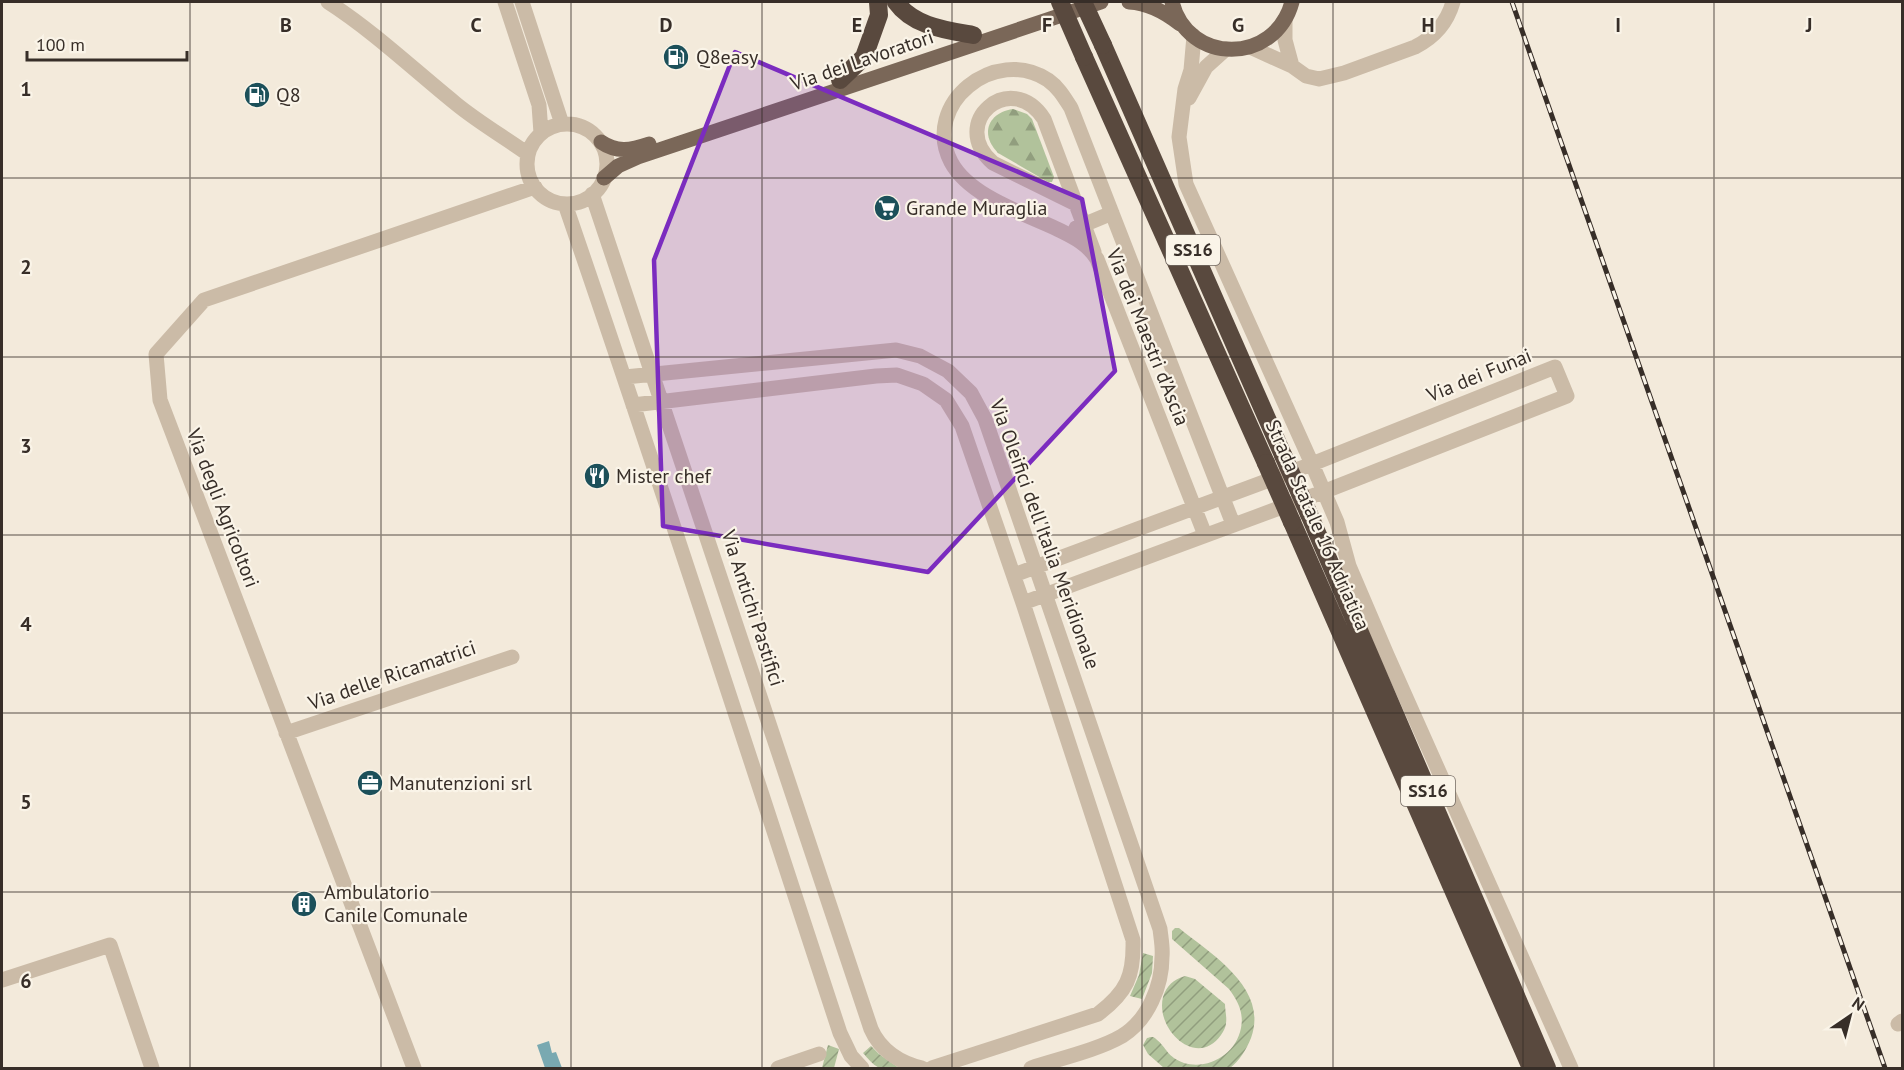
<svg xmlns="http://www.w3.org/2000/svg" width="1904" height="1070" viewBox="0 0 1904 1070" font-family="'PT Sans',sans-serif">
  <defs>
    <pattern id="forest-firs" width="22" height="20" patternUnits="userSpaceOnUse" patternTransform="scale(1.5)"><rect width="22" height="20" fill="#b1c29b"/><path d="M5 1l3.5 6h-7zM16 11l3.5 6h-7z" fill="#919e7e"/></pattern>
    <pattern id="garden-furrows" width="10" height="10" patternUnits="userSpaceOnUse" patternTransform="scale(1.5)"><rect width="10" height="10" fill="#b1c29b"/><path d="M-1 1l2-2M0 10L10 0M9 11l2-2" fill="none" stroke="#919e7e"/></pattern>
  </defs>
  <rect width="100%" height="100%" fill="#f3eadb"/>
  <path fill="url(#forest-firs)" d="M1013,109L1027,114L1032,119L1054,177L1052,182H1048L998,153C980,135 987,113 1013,109Z"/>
  <path fill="url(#garden-furrows)" d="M1175,928H1179C1212,955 1269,988 1251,1038C1246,1050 1240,1060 1230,1068H1164L1148,1054L1143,1045L1147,1038C1151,1037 1153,1036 1156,1039C1167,1048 1167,1057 1184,1063C1209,1070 1236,1054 1241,1028C1244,1013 1238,1001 1229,989L1172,939V931Z
    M1143,953L1153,956L1152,973L1142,999L1130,996L1139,975Z
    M1185,976L1195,979L1225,1004C1225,1010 1227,1017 1226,1023C1226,1027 1223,1032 1221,1035C1197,1069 1155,1030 1163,997C1167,985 1173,980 1185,976Z
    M828,1045L839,1049L834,1068H822Z
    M871,1046L879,1054L899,1068C877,1069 878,1070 863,1053Z"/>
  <path fill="#79a9b1" d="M549,1041L552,1053L556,1052L562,1068H545L537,1045Z"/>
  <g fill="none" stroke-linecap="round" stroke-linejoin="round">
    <path stroke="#cbbba7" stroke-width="15" d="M328,2C373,31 413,69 455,103C478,122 504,137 528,154
      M505,2L539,105L541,133
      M522,2L562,124
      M1285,19V40L1292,66
      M1194,36L1191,70L1185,89L1179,137L1186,184L1312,464L1337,522L1349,566L1387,655L1571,1068
      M1250,47L1292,66L1306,76L1319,79L1344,73L1415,47C1435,37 1447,23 1453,2
      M1189,98L1206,67L1226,49
      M527 164a40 40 0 1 1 80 0a40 40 0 1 1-80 0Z
      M592,194L871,1029C880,1050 900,1063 922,1068
      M565,204C660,479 749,756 840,1033L851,1056L862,1068
      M1076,204L993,163C947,123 1011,68 1044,119L1094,252
      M1076,228L1112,213
      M625,377L896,350L920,356L948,371L971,393L985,419L1160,929C1161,938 1163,948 1162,957C1162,986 1148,1020 1122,1036C1098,1050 1058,1059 1031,1068
      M633,405L876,376L897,375L923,384L946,400L962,426L1023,603L1133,940C1134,976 1127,992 1098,1014L932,1068
      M1205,535L1097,259C1087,243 1073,237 1057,229C1023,213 969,196 951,162C921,104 995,45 1048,80C1058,87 1064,97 1071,108L1233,524
      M1014,575L1312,464L1555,367L1567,396L1323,492L1023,603
      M286,733L512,657
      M2,980L110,945L152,1068
      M1898,1024L1902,1021
      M414,1068L160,400L156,354L204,300L535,187
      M778,1068L819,1054"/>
    <path stroke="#7a6758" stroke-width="15" d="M1129,2C1149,3 1165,12 1180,24
      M1172,2C1188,65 1275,65 1292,2
      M601,142C617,153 631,150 649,144
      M604,178L618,166L638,157L1101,2"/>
    <path stroke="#59493e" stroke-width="18" d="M896,2C913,26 945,30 973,35
      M1103,45L1283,455
      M1084,57L1266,463
      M840,80L864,57L879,15L878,2
      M1309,514L1547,1068
      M1292,522L1531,1068"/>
    <g stroke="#372e28" stroke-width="5">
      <path id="rail" d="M1512,2L1885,1068"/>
    </g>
    <use href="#rail" stroke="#faf4e8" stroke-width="3" stroke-dasharray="9" stroke-linecap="butt"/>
    <path stroke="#59493e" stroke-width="18" d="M1060,2L1084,57
      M1083,2L1103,45
      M1283,455L1309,514
      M1266,463L1292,522"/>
  </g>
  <path fill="#7b2cbf" fill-opacity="0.2" stroke="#7b2cbf" stroke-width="4.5" stroke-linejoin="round" d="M735,52L1082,199L1115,371L928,572L663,526L654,260Z"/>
  <path fill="none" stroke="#372e28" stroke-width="1.5" stroke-opacity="0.55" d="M190,2V1068M381,2V1068M571,2V1068M762,2V1068M952,2V1068M1142,2V1068M1333,2V1068M1523,2V1068M1714,2V1068M2,178H1902M2,357H1902M2,535H1902M2,713H1902M2,892H1902"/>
  <defs>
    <g id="fuel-disc" transform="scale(1.35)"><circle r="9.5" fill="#1c505a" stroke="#faf4e8"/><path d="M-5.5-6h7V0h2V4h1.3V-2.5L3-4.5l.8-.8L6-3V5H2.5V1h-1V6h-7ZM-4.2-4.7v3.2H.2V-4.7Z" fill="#fff"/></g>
    <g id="supermarket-disc" transform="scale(1.35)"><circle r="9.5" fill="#1c505a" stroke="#faf4e8"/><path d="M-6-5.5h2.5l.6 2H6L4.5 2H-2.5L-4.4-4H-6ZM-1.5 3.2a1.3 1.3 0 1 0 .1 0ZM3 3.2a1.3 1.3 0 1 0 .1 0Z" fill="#fff"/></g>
    <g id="restaurant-disc" transform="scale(1.35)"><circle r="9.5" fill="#1c505a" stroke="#faf4e8"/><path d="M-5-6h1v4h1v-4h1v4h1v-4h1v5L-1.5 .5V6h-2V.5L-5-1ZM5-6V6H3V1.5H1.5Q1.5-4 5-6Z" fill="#fff"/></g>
    <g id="office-disc" transform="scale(1.35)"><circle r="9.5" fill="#1c505a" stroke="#faf4e8"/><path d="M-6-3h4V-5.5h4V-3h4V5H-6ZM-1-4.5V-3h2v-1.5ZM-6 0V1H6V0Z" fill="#fff"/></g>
    <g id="building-disc" transform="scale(1.35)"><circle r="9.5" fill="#1c505a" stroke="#faf4e8"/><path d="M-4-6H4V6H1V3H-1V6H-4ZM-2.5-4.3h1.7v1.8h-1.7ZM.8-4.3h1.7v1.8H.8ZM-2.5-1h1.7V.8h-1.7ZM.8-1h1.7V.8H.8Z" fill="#fff"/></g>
  </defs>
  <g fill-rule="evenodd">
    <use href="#fuel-disc" x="676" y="57"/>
    <use href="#fuel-disc" x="257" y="95"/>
    <use href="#supermarket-disc" x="887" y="208"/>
    <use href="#restaurant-disc" x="597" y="476"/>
    <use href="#office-disc" x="370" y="783"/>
    <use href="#building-disc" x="304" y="904"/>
  </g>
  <g text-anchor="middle" stroke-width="4.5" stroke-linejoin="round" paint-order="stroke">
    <g fill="#faf4e8" stroke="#726962" stroke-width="1.5">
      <rect x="1166" y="235" width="54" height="30" rx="4.5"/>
      <rect x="1401" y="776" width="54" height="30" rx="4.5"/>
    </g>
    <g font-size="18" font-weight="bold" fill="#372e28">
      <text x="1193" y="256">SS16</text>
      <text x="1428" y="797">SS16</text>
    </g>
    <g font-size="20" fill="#372e28" stroke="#faf4e8" text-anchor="start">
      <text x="696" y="64">Q8easy</text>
      <text x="276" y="102">Q8</text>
      <text x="906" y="215">Grande Muraglia</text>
      <text x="616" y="483">Mister chef</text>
      <text x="389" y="790">Manutenzioni srl</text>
      <text x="324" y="899">Ambulatorio<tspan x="324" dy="23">Canile Comunale</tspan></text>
    </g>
    <g font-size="20" fill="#372e28" stroke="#faf4e8">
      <text transform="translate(862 60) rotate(-19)" y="7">Via dei Lavoratori</text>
      <text transform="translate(1148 337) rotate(68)" y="7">Via dei Maestri d’Ascia</text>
      <text transform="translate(1479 375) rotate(-22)" y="7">Via dei Funai</text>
      <text transform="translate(223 508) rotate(69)" y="7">Via degli Agricoltori</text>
      <text transform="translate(1318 525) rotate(66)" y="7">Strada Statale 16 Adriatica</text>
      <text transform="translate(1045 534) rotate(70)" y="7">Via Oleifici dell'Italia Meridionale</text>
      <text transform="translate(753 608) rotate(72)" y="7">Via Antichi Pastifici</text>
      <text transform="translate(392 675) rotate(-19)" y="7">Via delle Ricamatrici</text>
    </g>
  </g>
  <g font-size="20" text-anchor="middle" font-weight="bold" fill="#372e28" stroke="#faf4e8" stroke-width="4.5" stroke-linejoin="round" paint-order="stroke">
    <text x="286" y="32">B</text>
    <text x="476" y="32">C</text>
    <text x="666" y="32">D</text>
    <text x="857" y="32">E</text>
    <text x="1047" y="32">F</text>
    <text x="1238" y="32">G</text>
    <text x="1428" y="32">H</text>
    <text x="1618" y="32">I</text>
    <text x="1809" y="32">J</text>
    <text x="26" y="96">1</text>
    <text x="26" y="274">2</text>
    <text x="26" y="453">3</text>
    <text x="26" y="631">4</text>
    <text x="26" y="809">5</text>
    <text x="26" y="988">6</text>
  </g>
  <rect width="1904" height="1070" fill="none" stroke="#372e28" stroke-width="6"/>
  <g transform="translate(1850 1016) rotate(35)" stroke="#faf4e8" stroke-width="4.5" paint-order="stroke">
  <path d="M0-4.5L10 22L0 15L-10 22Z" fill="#372e28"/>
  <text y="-9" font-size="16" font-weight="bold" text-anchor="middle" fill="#372e28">N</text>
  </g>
  <path d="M27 51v9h160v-9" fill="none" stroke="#372e28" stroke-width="3"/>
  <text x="36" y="51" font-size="18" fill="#372e28" stroke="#faf4e8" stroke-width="4.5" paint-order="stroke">100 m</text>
</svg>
